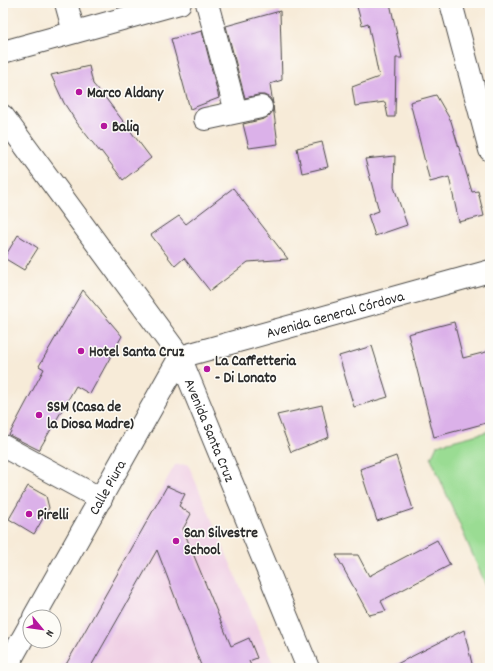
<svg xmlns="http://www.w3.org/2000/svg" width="493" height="671" viewBox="0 0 493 671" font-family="Dekko,sans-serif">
  <rect width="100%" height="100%" fill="#fdfcf7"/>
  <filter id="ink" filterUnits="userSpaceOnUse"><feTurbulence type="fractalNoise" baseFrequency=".025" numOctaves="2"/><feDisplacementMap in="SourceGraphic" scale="8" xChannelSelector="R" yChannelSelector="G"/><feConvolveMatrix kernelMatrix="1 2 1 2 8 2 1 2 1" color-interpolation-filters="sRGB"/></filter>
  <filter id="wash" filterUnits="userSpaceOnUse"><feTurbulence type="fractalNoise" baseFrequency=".012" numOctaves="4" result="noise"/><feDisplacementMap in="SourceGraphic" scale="16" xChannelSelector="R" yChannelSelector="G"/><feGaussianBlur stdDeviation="0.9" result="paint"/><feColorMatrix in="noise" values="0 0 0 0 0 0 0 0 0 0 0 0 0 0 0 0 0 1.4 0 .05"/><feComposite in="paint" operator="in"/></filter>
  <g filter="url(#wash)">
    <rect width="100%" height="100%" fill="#f7ebd8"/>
    <path fill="#f0d0e5" d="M188,464L275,668H59L175,465Z"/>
    <path fill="#9adc93" stroke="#62845f" d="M490,431V595L431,458L437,445Z"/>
    <g id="blocks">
      <path fill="#dbb1e9" d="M356,3H390L402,58H396L395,117H388L385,102L355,106L352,87L379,77L368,23L362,25Z
        M280,11L282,80L270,84L273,104L270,98L264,95H258L245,98L226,26Z
        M202,31L219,98L190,109L171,39Z
        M89,66L93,84L107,100L151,158L123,180L101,151L100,152L77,123L64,103L51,75Z
        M436,95L451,121L472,192L478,191L484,216L459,222L449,177L430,182L410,102Z
        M273,106L278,144L249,148L243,124L264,119L269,116L273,111Z
        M322,142L328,167L302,173L297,148Z
        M395,156L394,187L407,225L375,236L368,215L379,211L365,159Z
        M233,188L288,259L248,262L210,291L184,258L175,266L151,235L179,216L186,224Z
        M18,235L38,248L24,270L4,258Z
        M83,290L122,336L90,394L76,386L39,450L9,435L44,369L39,366Z
        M454,322L463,358L490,351V422L434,437L408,334Z
        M372,346L388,397L354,407L339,356Z
        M322,405L329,437L291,452L277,415Z
        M396,456L413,509L377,521L360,469Z
        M28,486L46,496L49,508L34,534L9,519Z
        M167,486L185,494L179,506L191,514L183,529L231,646L249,638L257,658L249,661L252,668H202L157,550L90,668H64Z
        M437,540L450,565L381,601L386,611L369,615L336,555H358L369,576Z
        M464,630L473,668H389Z"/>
    </g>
  </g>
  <g filter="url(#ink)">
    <use href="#blocks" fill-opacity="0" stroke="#4a4845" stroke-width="1"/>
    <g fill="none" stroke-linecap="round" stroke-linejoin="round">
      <g stroke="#4a4845" stroke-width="24">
        <g id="minor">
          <path d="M66,3L74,32"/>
          <path d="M207,3L236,112"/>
          <path d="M451,3L490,150"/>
          <path d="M3,52L180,3"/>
          <path d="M205,119L261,107"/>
          <path d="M3,446L101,499"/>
          <path id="s1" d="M34,617L180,357L490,271"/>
          <path d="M6,668L30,625"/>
        </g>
      </g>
      <g stroke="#4a4845" stroke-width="24">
        <g id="major">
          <path id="s2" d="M3,116L180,357L308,668"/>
        </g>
      </g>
      <use href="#minor" stroke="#fff" stroke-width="22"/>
      <use href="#major" stroke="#fff" stroke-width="22"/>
    </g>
  </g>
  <g fill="#b5179e" stroke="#fdfcf7" stroke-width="1.5">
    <circle cx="79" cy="92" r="4"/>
    <circle cx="104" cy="126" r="4"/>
    <circle cx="81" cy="351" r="4"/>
    <circle cx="207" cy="369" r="4"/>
    <circle cx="39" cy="415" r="4"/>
    <circle cx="29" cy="514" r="4"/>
    <circle cx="176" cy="541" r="4"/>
  </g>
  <g text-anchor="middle" stroke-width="3" stroke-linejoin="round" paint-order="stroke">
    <g font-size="15" font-weight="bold" fill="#2b2b2b" stroke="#fdfcf7" text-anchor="start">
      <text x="87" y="97">Marco Aldany</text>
      <text x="112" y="131">Baliq</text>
      <text x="89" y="356">Hotel Santa Cruz</text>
      <text x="215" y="365">La Caffetteria<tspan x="215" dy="17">- Di Lonato</tspan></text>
      <text x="47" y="411">SSM (Casa de<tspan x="47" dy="17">la Diosa Madre)</tspan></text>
      <text x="37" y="519">Pirelli</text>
      <text x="184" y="537">San Silvestre<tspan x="184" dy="17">School</tspan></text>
    </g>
    <g font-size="15" fill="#2b2b2b" stroke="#fdfcf7">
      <text dy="5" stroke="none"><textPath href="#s1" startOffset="459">Avenida General Córdova</textPath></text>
      <text dy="5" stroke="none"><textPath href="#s2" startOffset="378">Avenida Santa Cruz</textPath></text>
      <text dy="5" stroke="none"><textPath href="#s1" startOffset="149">Calle Piura</textPath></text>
    </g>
  </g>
  <rect width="493" height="671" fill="none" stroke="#fdfcf7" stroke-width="16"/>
  <g transform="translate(42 629) rotate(119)"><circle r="19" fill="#fdfcf7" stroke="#a9a8a5"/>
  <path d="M0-3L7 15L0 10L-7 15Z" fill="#b5179e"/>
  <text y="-6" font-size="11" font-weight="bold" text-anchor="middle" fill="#2b2b2b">N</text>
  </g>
</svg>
